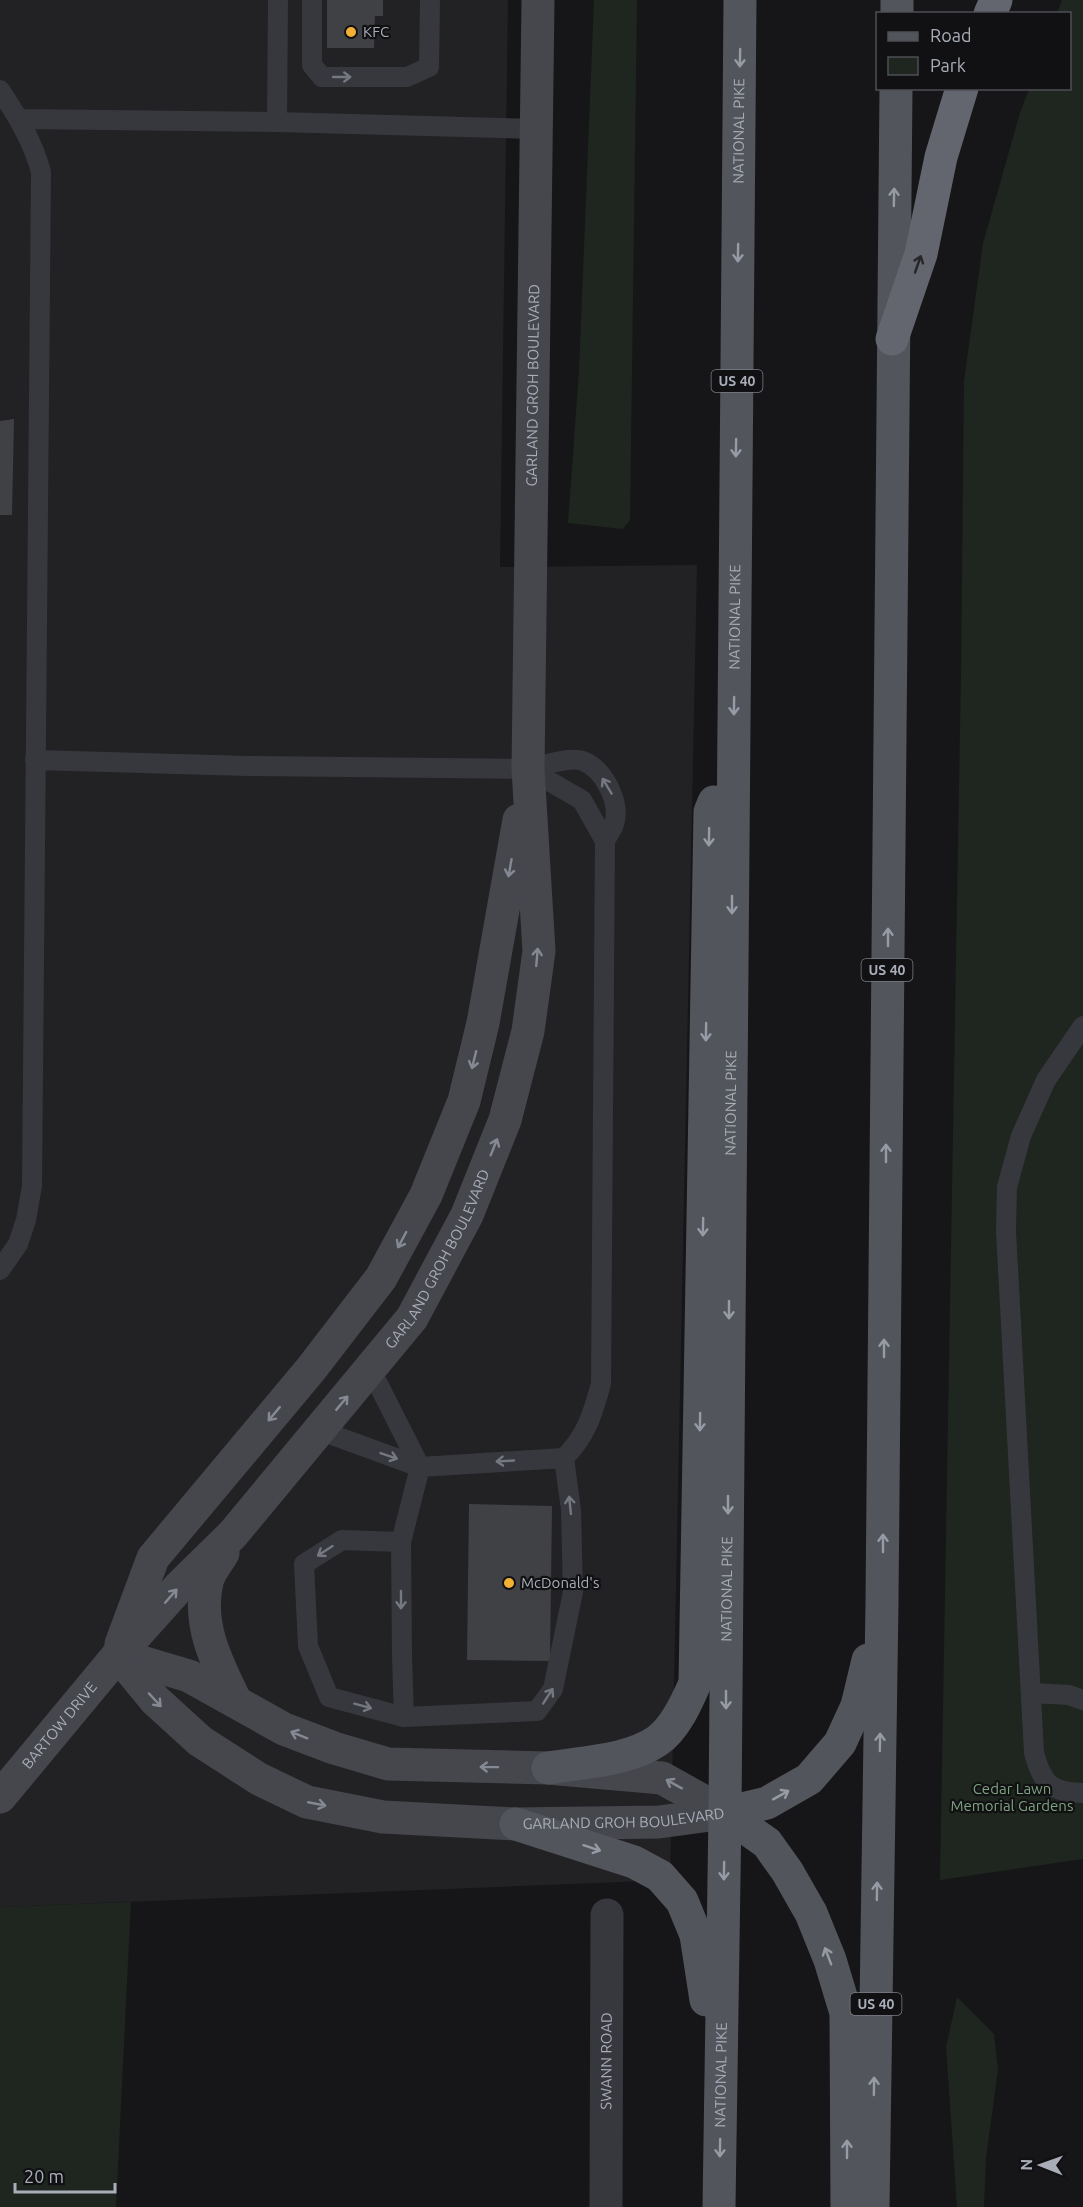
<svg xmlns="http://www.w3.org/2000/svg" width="1083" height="2207" viewBox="0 0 1083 2207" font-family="Ubuntu,sans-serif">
  <rect width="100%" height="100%" fill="#161618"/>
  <path fill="#222225" d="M0,0H508L500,567L697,565L670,1880L0,1907Z"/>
  <path fill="#1e261f" d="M594,0H637L630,520L623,529L568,523L579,371Z
    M1062,0H1083V1859L940,1880L961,672L964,381L983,243L1020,113L1029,89L1070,88V14L1057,13Z
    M131,1902L116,2207H0V1907Z
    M957,1997L994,2034L998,2070L986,2158L984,2207H957L946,2047Z"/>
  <path fill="#404145" d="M327,0H383V16H375L374,48H327Z
    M14,419L12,515H0V421Z
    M469,1504L552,1506L550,1661L467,1660Z"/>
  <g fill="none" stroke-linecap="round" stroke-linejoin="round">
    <path stroke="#37383d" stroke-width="20" d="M312,0V65L322,77H407L429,67L430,0
      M0,90C18,117 33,142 41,172L32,1186L26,1220L18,1244L0,1270
      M19,119L277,122L536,129
      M277,122L278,0
      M35,760L248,766L528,769C541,766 571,756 583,761C604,769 621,803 614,824C612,830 608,835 605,841L601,1384C592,1415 587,1435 564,1458L420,1467L319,1430
      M528,769L582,800L605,841
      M1083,1026L1046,1080L1021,1136L1007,1187L1006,1231L1034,1753C1043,1784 1050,1792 1083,1793
      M370,1368L420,1467L401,1542L402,1656L404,1717
      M401,1542L342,1540L304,1564L308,1646L329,1697L404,1717L537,1711L553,1689L573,1592L571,1510L564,1458
      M1032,1693L1069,1695L1083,1700"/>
    <path stroke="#37383d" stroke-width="33" id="s1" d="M606,2207L607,1915"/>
    <g stroke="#45474d" stroke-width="33">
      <path d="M223,1553C218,1562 209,1572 207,1582C197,1625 217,1663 235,1700"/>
      <path d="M121,1644L153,1558L311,1369L381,1278L426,1195L464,1101L483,1023L519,820"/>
      <path id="s2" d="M118,1655L155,1700L200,1741L259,1779L307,1802L383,1817L516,1824L659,1822L725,1813"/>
      <path d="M118,1655L189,1676L284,1729L334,1748L388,1764L548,1768L662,1778L725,1813"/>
      <path id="s3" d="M0,1797L118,1655L179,1587L233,1534L412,1318L467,1215L505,1120L528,1031L539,951L528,769L538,0"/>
    </g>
    <g stroke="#53555c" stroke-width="33">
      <path d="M897,14V0"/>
      <path d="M548,1768C582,1762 628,1761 657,1741C675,1729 687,1702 695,1683L710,812L714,802"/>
      <path d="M725,1813L767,1843L787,1871L811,1913L830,1960L846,2013L847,2207"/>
      <path d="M725,1813L767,1803L809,1779L840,1743L857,1706L868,1660"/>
      <path d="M516,1824L634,1862L660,1876L682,1901L696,1935L706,2000"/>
      <path id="s4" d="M719,2207L725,1813L740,0"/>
      <path d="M873,2207L882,1602L896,88"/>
    </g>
    <path stroke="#63666e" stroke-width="33" d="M990,14L996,0
      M892,339L921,254L941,157L962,88"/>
  </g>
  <defs><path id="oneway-shaft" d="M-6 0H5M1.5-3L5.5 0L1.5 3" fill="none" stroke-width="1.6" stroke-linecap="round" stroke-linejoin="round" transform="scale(1.5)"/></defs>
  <g stroke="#979ba6">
    <use href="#oneway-shaft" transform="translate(740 58) rotate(91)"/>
    <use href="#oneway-shaft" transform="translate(894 197) rotate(-89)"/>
    <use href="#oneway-shaft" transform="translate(738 253) rotate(91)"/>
    <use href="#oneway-shaft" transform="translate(736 448) rotate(91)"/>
    <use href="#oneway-shaft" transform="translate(734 706) rotate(91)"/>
    <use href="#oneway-shaft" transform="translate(709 837) rotate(91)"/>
    <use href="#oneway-shaft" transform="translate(732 905) rotate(90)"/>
    <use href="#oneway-shaft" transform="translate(888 937) rotate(-90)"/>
    <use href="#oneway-shaft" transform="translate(706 1032) rotate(91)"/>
    <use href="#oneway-shaft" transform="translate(886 1153) rotate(-90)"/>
    <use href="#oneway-shaft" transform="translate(703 1227) rotate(91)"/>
    <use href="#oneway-shaft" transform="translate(729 1310) rotate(90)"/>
    <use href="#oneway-shaft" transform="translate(884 1348) rotate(-90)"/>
    <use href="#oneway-shaft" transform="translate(700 1422) rotate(91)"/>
    <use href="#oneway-shaft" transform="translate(728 1505) rotate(90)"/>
    <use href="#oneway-shaft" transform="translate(883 1543) rotate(-90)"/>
    <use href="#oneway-shaft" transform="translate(726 1700) rotate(90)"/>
    <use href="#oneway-shaft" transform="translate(880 1742) rotate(-89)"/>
    <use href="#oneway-shaft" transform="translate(781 1795) rotate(-29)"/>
    <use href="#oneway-shaft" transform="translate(592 1848) rotate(18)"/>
    <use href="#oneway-shaft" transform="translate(724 1871) rotate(91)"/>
    <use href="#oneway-shaft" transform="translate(877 1891) rotate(-89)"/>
    <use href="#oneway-shaft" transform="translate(828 1956) rotate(-111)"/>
    <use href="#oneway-shaft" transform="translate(874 2086) rotate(-89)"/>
    <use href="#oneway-shaft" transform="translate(720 2148) rotate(91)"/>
    <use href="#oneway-shaft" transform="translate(847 2149) rotate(-90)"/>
  </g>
  <g stroke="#757881">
    <use href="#oneway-shaft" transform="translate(342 77)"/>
    <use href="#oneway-shaft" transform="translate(607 786) rotate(-121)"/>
    <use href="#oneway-shaft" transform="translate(389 1456) rotate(19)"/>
    <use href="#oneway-shaft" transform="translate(505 1461) rotate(177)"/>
    <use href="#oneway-shaft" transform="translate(570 1505) rotate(-96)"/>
    <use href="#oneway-shaft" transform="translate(325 1551) rotate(147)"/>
    <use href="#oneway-shaft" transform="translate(401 1600) rotate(90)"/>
    <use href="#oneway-shaft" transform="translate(548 1696) rotate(-57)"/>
    <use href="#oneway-shaft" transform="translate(363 1706) rotate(15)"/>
  </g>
  <use stroke="#26262a" href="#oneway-shaft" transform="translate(918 264) rotate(-71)"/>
  <g stroke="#858993">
    <use href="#oneway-shaft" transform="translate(510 868) rotate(100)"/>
    <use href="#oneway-shaft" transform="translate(537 957) rotate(-85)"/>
    <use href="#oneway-shaft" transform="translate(474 1060) rotate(104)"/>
    <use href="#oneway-shaft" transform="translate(494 1147) rotate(-68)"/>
    <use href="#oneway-shaft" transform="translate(402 1240) rotate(118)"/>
    <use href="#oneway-shaft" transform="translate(342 1403) rotate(-50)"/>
    <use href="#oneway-shaft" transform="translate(274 1414) rotate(130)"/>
    <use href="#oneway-shaft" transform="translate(171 1596) rotate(-49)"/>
    <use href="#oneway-shaft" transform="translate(155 1700) rotate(47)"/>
    <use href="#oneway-shaft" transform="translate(299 1735) rotate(-158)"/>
    <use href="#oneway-shaft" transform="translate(489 1767) rotate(-179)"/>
    <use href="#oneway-shaft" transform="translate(674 1784) rotate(-151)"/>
    <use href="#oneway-shaft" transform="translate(317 1804) rotate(11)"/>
  </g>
  <g fill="#f2b134" stroke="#111113" stroke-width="2">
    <circle cx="351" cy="32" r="6"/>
    <circle cx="509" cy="1583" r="6"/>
  </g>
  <g text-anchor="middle" stroke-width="4.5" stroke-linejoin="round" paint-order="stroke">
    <g fill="#111113" stroke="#7b7e86" stroke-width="1.5">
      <rect x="711.5" y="370" width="51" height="22" rx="4.5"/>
      <rect x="861.5" y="959" width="51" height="22" rx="4.5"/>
      <rect x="850.5" y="1993" width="51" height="22" rx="4.5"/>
    </g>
    <g font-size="14" font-weight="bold" fill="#a8adb8">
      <text x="737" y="386">US 40</text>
      <text x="887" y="975">US 40</text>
      <text x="876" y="2009">US 40</text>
    </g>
    <g font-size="15" fill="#a8adb8" stroke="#111113" text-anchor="start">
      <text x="363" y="37">KFC</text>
      <text x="521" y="1588">McDonald's</text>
    </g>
    <g font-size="15" fill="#a8adb8" stroke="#111113">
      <text dy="5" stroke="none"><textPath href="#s4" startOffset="2076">NATIONAL PIKE</textPath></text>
      <text dy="5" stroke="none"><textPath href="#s3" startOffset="1590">GARLAND GROH BOULEVARD</textPath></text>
      <text dy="5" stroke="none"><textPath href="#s4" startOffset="1590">NATIONAL PIKE</textPath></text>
      <text dy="5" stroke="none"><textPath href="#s4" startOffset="1104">NATIONAL PIKE</textPath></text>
      <text dy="5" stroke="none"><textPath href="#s3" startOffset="696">GARLAND GROH BOULEVARD</textPath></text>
      <text dy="5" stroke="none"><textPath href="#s4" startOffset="618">NATIONAL PIKE</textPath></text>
      <text dy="5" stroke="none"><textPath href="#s3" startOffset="93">BARTOW DRIVE</textPath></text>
      <text dy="5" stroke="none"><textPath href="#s2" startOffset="561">GARLAND GROH BOULEVARD</textPath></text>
      <text dy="5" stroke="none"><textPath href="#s1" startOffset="146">SWANN ROAD</textPath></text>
      <text dy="5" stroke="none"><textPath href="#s4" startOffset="132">NATIONAL PIKE</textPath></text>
    </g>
    <g font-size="15" fill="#7fa381" stroke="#111113">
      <text x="1012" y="1794">Cedar Lawn<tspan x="1012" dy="17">Memorial Gardens</tspan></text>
    </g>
  </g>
  <rect x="876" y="12" width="195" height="78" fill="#111113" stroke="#4d4f55" stroke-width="1.5"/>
  <rect x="888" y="32" width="30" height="9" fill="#53555c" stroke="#4d4f55" stroke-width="1.5"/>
  <text x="930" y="42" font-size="18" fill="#a8adb8">Road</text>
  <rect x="888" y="57" width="30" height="18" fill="#1e261f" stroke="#4d4f55" stroke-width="1.5"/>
  <text x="930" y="72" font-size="18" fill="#a8adb8">Park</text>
  <g transform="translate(1041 2165) rotate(271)" stroke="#111113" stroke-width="4.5" paint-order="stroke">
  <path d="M0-4.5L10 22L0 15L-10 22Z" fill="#a8adb8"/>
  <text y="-9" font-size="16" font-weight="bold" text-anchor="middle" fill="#a8adb8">N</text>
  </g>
  <path d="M15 2183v9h100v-9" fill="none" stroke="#a8adb8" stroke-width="3"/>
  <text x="24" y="2183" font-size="18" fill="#a8adb8" stroke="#111113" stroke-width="4.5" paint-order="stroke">20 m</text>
</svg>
